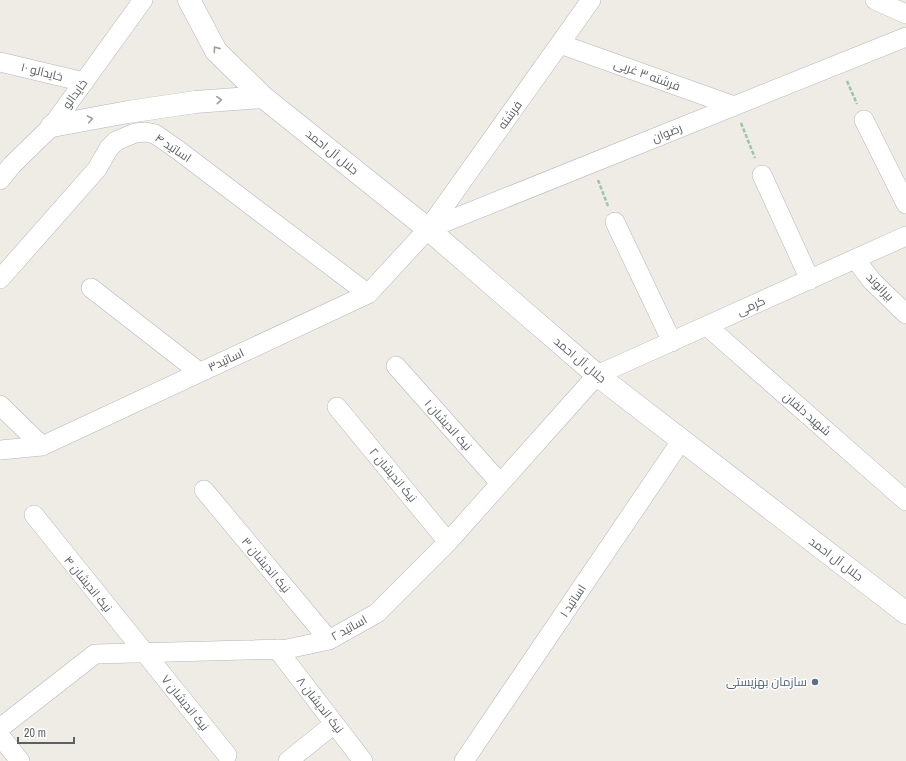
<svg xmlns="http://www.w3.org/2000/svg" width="906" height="761" viewBox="0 0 906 761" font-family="'Archivo Narrow',Cairo,sans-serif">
  <rect width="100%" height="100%" fill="#eeece4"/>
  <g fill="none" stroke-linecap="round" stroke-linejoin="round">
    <g stroke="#b4b6bb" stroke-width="20">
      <path id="street" d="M875,0L906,14
        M560,44L734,106
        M0,62L84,82
        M864,120L906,204
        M762,175L810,280
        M0,180L12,165L52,126L143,0
        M615,222L672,342
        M428,229L906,37
        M855,259L872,281L906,314
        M0,279L97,169L109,148L116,141L135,133L146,132L155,134L178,150L368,294
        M91,288L199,372
        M707,326L906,501
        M396,366L500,483
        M0,405L42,446
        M337,407L448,542
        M0,450L42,446L368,294L428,229L591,0
        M204,490L329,640
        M34,515L227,755
        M277,649L363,761
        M0,728L95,654L287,649L329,640L377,613L448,542L597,375L906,236
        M0,736L20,761
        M288,761L334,724
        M464,761L681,441"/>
    </g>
    <g stroke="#b3b6bb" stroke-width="23">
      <path id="secondary" d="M189,0L216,51L263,97L428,229L597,375L906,613
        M52,126L128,112L195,102L263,97"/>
    </g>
    <path stroke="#9bc5a7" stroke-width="2.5" stroke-dasharray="4 2" stroke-linecap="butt" d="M847,81L857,104
      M741,123L755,158
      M598,180L608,206"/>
    <use href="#street" stroke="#fff" stroke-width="19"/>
    <use href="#secondary" stroke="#fff" stroke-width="22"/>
  </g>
  <defs><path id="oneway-chevron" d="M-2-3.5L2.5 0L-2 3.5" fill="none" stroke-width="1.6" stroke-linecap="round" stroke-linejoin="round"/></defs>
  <g stroke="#9d9fa2">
    <use href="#oneway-chevron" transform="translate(216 49) rotate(-125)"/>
    <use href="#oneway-chevron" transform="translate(219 100) rotate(-4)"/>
    <use href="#oneway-chevron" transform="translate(90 119) rotate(-11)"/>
  </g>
  <circle fill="#5c6f8a" stroke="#fff" stroke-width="1.5" cx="815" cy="682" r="4"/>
  <g text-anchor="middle" stroke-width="3" stroke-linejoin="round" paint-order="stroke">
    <g font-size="12" fill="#5c5f64" stroke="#fff">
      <text transform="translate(42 72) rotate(14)" y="4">خایدالو ۱۰</text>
      <text transform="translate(647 75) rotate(20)" y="4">فرشته ۳ غربی</text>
      <text transform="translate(75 94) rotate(-54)" y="4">خایدالو</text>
      <text transform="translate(510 115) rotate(-54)" y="4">فرشته</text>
      <text transform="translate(667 133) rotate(-22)" y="4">رضوان</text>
      <text transform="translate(173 148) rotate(34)" y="4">اساتید ۴</text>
      <text transform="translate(332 152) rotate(39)" y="4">جلال آل احمد</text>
      <text transform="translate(880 287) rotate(46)" y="4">بیرانوند</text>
      <text transform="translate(751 306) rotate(-24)" y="4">کرمی</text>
      <text transform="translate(226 360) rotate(-25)" y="4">اساتید۳</text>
      <text transform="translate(580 360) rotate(40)" y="4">جلال آل احمد</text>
      <text transform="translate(807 414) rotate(41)" y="4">شهید دلفان</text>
      <text transform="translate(448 425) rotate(48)" y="4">نیک اندیشان ۱</text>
      <text transform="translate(393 475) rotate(50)" y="4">نیک اندیشان ۲</text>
      <text transform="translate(836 559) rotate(37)" y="4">جلال آل احمد</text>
      <text transform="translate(266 565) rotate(50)" y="4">نیک اندیشان ۳</text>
      <text transform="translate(88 584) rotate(51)" y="4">نیک اندیشان ۴</text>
      <text transform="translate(573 601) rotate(-56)" y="4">اساتید ۱</text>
      <text transform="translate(349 628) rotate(-29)" y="4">اساتید ۲</text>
      <text transform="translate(185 703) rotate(51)" y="4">نیک اندیشان ۷</text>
      <text transform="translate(320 705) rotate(52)" y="4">نیک اندیشان ۸</text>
    </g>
    <g font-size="12" fill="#4e5e75" stroke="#fff" text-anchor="end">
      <text x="807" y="686">سازمان بهزیستی</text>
    </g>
  </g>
  <path d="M18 737v6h56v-6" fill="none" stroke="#5c5f64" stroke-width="2"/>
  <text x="24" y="737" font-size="12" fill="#5c5f64" stroke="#ffffff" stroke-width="3" paint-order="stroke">20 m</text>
</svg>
